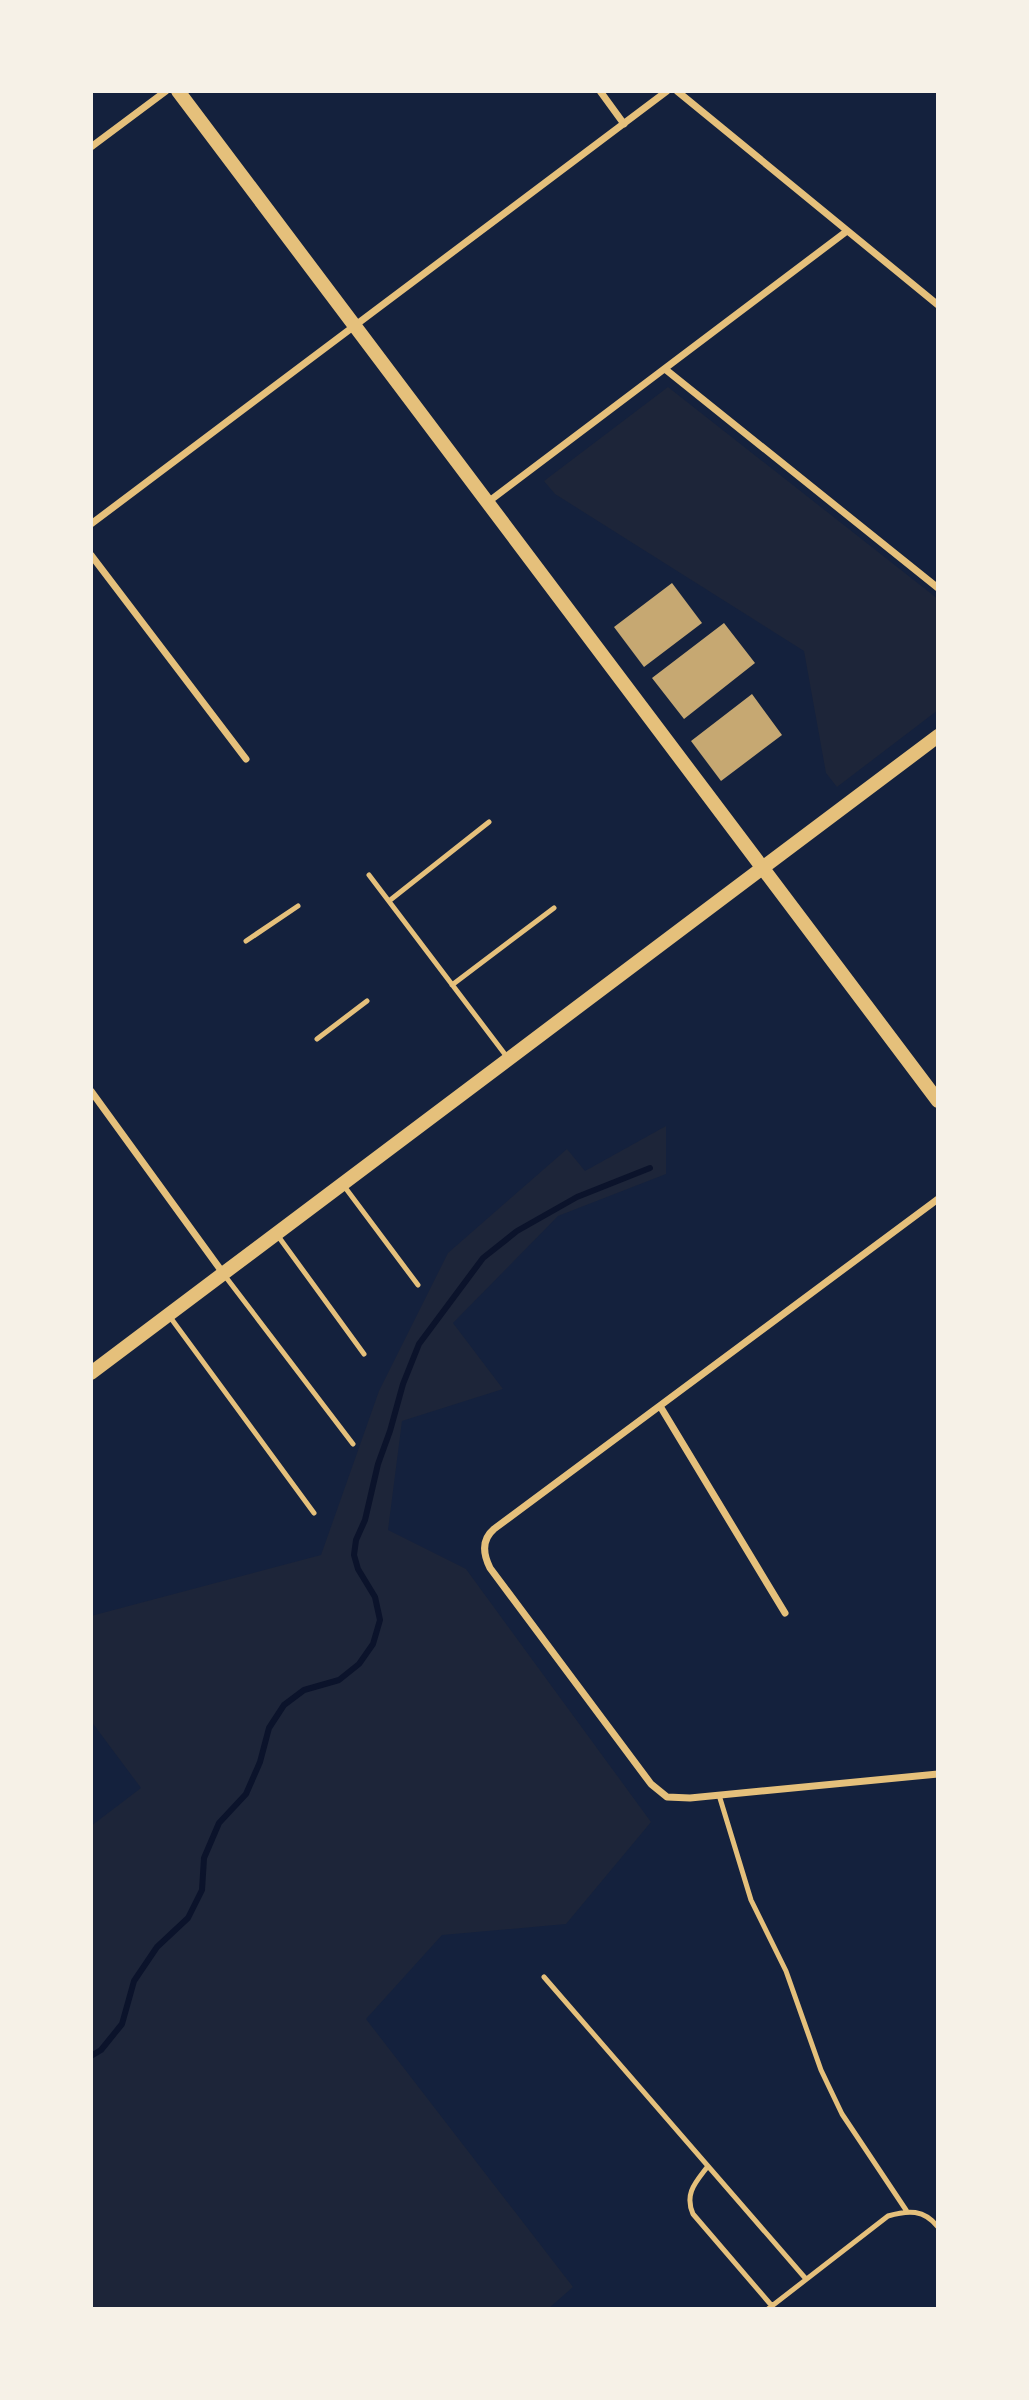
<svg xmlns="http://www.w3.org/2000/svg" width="1029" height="2400" viewBox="0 0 1029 2400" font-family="'Open Sans',sans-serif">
  <rect width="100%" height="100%" fill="#14213d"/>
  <path fill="#1d2539" d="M668,387L938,599V710L837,787L826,773L804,651L555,494L544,481Z
    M666,1126V1174L558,1216L453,1323L503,1389L402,1421L388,1530L466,1569L651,1822L566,1924L442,1935L366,2019L573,2287L548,2309H91V1826L141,1788L91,1721V1616L321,1555L379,1391L448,1253L567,1149L585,1171Z"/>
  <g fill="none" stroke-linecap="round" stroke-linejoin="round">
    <path stroke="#0b132b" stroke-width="6" d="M91,2056L101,2050L122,2024L134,1981L157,1947L188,1918L202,1890L204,1858L219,1823L246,1794L260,1762L269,1728L284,1705L304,1690L339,1680L359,1664L373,1644L380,1620L375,1597L358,1569L354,1555L356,1540L365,1520L378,1464L390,1431L403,1384L419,1344L483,1258L517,1231L577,1197L650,1168"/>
  </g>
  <path fill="#c6a872" d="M672,583L702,623L644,667L614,627Z
    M724,623L755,663L684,719L652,678Z
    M752,694L782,735L721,781L691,741Z"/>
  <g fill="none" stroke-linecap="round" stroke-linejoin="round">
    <path stroke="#e5c07b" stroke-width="5" d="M369,875L507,1057
      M389,901L489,822
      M246,941L298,906
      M452,985L554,908
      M317,1039L367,1001
      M344,1186L418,1285
      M278,1236L364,1354
      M225,1276L353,1444
      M170,1317L314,1513
      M719,1795L751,1900L786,1971L821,2070L842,2114L906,2210
      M544,1977L806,2279
      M708,2166C696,2182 684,2193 693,2214L772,2306
      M768,2309L888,2216C908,2210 924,2209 938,2227"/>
    <path stroke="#e5c07b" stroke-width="7" d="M600,91L624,124
      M677,91L938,305
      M91,147L166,91
      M665,369L938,588
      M488,502L847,231
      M91,524L667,91
      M91,555L246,759
      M91,1091L223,1273
      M938,1199L494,1529C481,1540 483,1554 490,1568L651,1784L667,1797L690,1798L938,1774
      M660,1406L785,1613"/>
    <path stroke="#e5c07b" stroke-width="14" d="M178,91L938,1101
      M91,1373L938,736"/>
  </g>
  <rect width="1029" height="2400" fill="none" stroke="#f6f1e7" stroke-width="186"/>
</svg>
